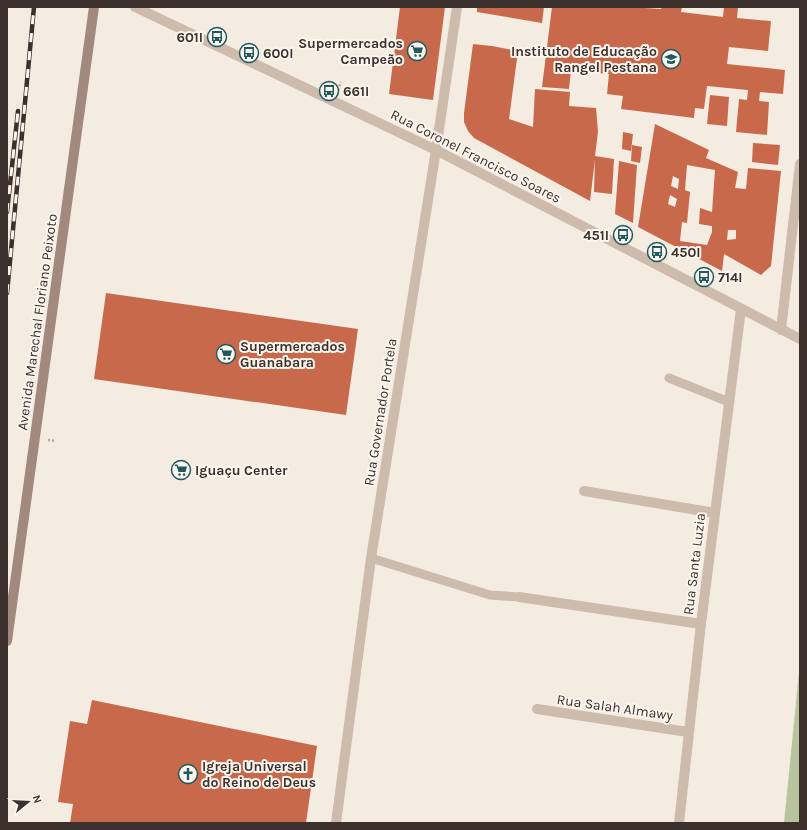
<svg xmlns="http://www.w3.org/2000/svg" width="807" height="830" viewBox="0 0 807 830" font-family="Karla,sans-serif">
  <rect width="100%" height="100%" fill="#f4ebe1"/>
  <path fill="#b8c4a0" d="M800,662V823H784Z"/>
  <path fill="#c8694b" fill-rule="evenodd" d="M400,7H445L433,100L389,94Z
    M477,7H544L542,23L477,12Z
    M552,7H628L661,9L662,7H682L681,12L723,17L724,7H738L737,18L771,21L768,51L729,47L727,64L785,70L783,94L760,92L759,101L769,102L767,135L736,132L739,99L747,100L748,90L707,86L704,109L695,108L694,118L621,109L623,96L607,94L609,74L571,70L569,89L542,87Z
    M473,44L492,46L518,51L509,119L533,127L535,89L570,92L569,106L596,108L598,132L595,156L614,159L612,194L594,192L595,159L590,201L474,138L468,131L464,122V113Z
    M710,95L729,97L727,126L707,124Z
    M655,124L709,150L706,158L738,172L735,188L746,189L748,168L781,171L771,266L761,275L724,254L722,271L638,227ZM687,165L715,170L712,212L700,208L699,224L712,226V232L707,245L680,241L682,222L687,223L690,192L685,190ZM673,176L679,179L678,189L671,186ZM670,195L677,199L675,207L668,204ZM728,230H736V239L727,240Z
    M623,132L633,134L631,151L622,149Z
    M753,143L780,145L778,165L752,162Z
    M632,145L642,147L640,163L631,161Z
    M619,161L637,165L633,223L615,214Z
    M106,293L358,329L346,415L94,379Z
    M92,700L317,746L306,823H70L73,804L58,802L70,721L87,724Z"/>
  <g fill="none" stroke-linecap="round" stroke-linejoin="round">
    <path stroke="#b9a596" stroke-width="2.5" stroke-dasharray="2 2" stroke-linecap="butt" d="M338,90L341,82
      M48,440L56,441"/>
    <path stroke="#cdbbac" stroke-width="9" d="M669,378L729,402
      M371,558L490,595L519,597"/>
    <path stroke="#cdbbac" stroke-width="10" d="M781,330L800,164
      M584,491L715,513
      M519,597L701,624
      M537,709L688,732
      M336,823L371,558L436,150L457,7
      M679,823L701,624L741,309"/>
    <path stroke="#cdbbac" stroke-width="10" d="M135,7L436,150L800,339"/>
    <path stroke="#a18a7d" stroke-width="10" d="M7,641L94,7"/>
    <g stroke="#3b302b" stroke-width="4.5">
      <path id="rail" d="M7,212L18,111
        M7,293L34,7"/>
    </g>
    <use href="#rail" stroke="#fbf5ee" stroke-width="3" stroke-dasharray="9" stroke-linecap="butt"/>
  </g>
  <defs>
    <g id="bus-ring" transform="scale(1)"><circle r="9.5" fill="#fbf5ee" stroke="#1f5a5e" stroke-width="1.5"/><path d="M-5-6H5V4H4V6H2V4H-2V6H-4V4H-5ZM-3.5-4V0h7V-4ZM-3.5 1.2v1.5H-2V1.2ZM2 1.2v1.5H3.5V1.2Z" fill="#1f5a5e"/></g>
    <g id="supermarket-ring" transform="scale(1)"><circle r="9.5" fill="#fbf5ee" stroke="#1f5a5e" stroke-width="1.5"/><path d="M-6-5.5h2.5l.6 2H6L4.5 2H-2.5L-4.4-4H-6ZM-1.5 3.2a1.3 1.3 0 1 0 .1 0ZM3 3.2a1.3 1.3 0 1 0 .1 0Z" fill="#1f5a5e"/></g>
    <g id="school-ring" transform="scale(1)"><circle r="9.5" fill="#fbf5ee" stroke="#1f5a5e" stroke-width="1.5"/><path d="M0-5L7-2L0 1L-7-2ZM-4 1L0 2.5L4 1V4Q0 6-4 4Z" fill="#1f5a5e"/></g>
    <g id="church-ring" transform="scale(1)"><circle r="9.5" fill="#fbf5ee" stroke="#1f5a5e" stroke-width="1.5"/><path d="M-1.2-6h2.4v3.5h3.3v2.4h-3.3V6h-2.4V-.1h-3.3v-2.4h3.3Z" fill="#1f5a5e"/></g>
  </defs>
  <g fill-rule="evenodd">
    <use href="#bus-ring" x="217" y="37"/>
    <use href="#supermarket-ring" x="417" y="51"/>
    <use href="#bus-ring" x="249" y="53"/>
    <use href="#school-ring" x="671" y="59"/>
    <use href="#bus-ring" x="329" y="91"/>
    <use href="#bus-ring" x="623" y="235"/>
    <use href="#bus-ring" x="657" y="252"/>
    <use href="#bus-ring" x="704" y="277"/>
    <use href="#supermarket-ring" x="226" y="354"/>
    <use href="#supermarket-ring" x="181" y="470"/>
    <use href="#church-ring" x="188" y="774"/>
  </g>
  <g text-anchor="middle" stroke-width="4" stroke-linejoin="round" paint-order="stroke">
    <g font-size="14" font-weight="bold" fill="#3b302b" stroke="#fbf5ee" text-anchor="start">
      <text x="203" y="42" text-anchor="end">601I</text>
      <text x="403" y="48" text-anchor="end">Supermercados<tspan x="403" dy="16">Campeão</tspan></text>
      <text x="657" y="56" text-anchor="end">Instituto de Educação<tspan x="657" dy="16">Rangel Pestana</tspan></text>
      <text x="263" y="58">600I</text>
      <text x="343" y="96">661I</text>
      <text x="609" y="240" text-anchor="end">451I</text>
      <text x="671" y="257">450I</text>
      <text x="718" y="282">714I</text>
      <text x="240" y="351">Supermercados<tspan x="240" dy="16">Guanabara</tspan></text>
      <text x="195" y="475">Iguaçu Center</text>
      <text x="202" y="771">Igreja Universal<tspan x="202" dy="16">do Reino de Deus</tspan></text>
    </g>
    <g font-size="14" fill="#3b302b" stroke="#fbf5ee">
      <text transform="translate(476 156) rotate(27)" y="5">Rua Coronel Francisco Soares</text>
      <text transform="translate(37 322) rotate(-82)" y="5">Avenida Marechal Floriano Peixoto</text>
      <text transform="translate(380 412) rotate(-81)" y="5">Rua Governador Portela</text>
      <text transform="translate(694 564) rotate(-83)" y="5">Rua Santa Luzia</text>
      <text transform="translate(615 707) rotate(8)" y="5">Rua Salah Almawy</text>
    </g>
  </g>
  <rect width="807" height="830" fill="none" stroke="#3b302b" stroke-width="16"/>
  <g transform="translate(28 802) rotate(72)" stroke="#fbf5ee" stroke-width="3" paint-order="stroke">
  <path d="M0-3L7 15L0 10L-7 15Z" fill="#3b302b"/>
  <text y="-6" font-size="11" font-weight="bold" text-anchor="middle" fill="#3b302b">N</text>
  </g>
</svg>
